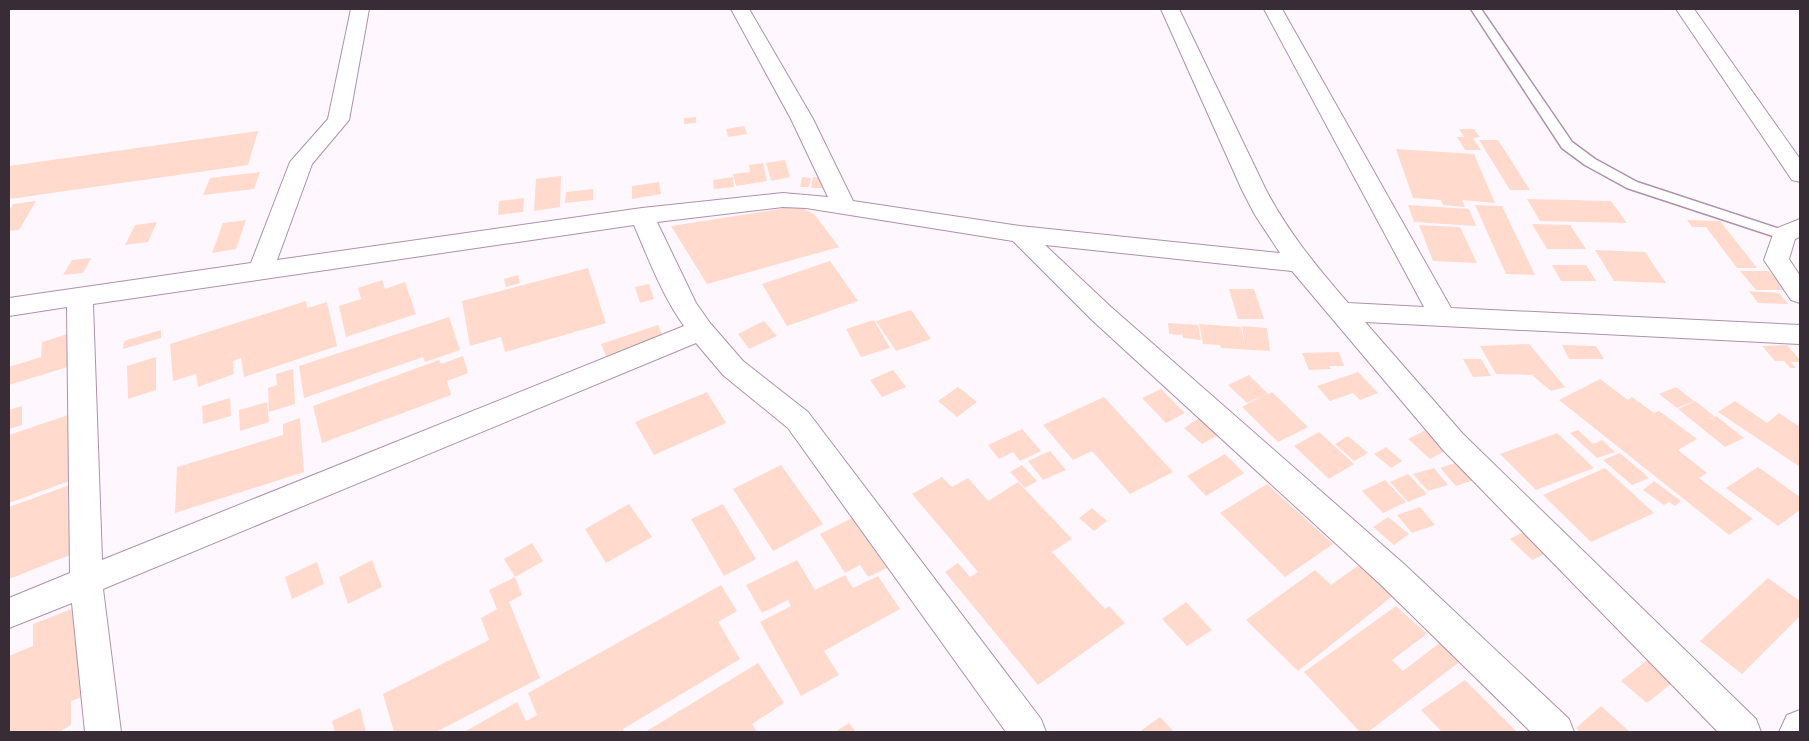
<svg xmlns="http://www.w3.org/2000/svg" width="1809" height="741" viewBox="0 0 1809 741" font-family="Raleway,sans-serif">
  <rect width="100%" height="100%" fill="#fef8fe"/>
  <path fill="#ffdacd" d="M696,117V123L684,124V118Z
    M744,126L747,134L728,137L726,129Z
    M1459,129H1474L1480,137L1473,138L1481,150H1465L1457,137H1464Z
    M258,131L248,165L9,199V166Z
    M1479,140H1498L1530,190H1510Z
    M1396,149L1474,154L1495,203L1462,200L1465,207L1443,205L1441,200L1413,198Z
    M785,160L790,177L771,181L766,163Z
    M763,163L767,181L736,186L733,174L750,172L749,165Z
    M260,172L254,189L203,195L210,178Z
    M561,176L560,207L534,211L536,179Z
    M733,177L734,187L714,189L713,180Z
    M802,177L811,178L809,187H800Z
    M813,177L829,178L827,188H811Z
    M659,182L661,194L632,199V186Z
    M593,189V200L565,203L566,192Z
    M524,198L523,212L498,215L499,201Z
    M1527,199L1611,201L1627,223L1540,221Z
    M36,201L19,230L9,231V211L13,204Z
    M1408,205L1469,209L1476,226L1414,222Z
    M1475,205L1502,206L1535,275L1506,274Z
    M799,206L815,215L839,247L707,284L671,226Z
    M246,220L236,249L212,253L223,223Z
    M1687,220L1720,221L1757,268H1737L1706,227H1692Z
    M157,222L148,242L125,245L135,225Z
    M1532,224L1570,225L1586,249H1547Z
    M1419,225L1460,227L1477,263L1433,261Z
    M1595,250L1645,252L1666,283L1614,281Z
    M91,258L83,273L63,275L72,260Z
    M830,261L858,301L787,326L762,284Z
    M1552,265H1586L1596,281H1561Z
    M588,268L606,323L505,352L501,337L470,346L462,301Z
    M1740,271H1769L1786,290H1756Z
    M518,275L520,283L506,287L504,279Z
    M382,280L385,289L405,282L416,314L346,337L339,306L361,299L358,288Z
    M649,284L654,299L640,303L635,287Z
    M1229,289H1254L1264,319H1238Z
    M1749,291L1779,293L1788,304L1758,303Z
    M306,301L307,308L327,302L337,346L244,377L241,358L233,361L234,374L198,387L196,374L173,381L170,344Z
    M911,310L931,339L896,351L876,321Z
    M449,317L460,350L425,362L423,357L304,398L299,366Z
    M874,320L890,348L861,357L846,329Z
    M764,321L777,336L749,349L738,334Z
    M1168,323L1198,325L1201,340L1183,338L1181,326L1182,335L1169,334Z
    M1199,324L1241,327L1245,346L1242,326L1267,328L1270,351L1221,348L1220,345L1203,344Z
    M658,325L665,342L608,361L601,344Z
    M161,330V338L123,349L124,341Z
    M74,332V365L9,385V367L41,357L42,342Z
    M1529,344L1565,387L1551,391L1532,375L1496,374L1480,346Z
    M1562,345L1596,346L1604,359H1569Z
    M1787,345L1800,360V362H1791L1796,368H1790L1784,361H1775L1762,346Z
    M1339,352L1344,366H1329L1331,369L1309,370L1302,353Z
    M463,356L468,373L447,381L451,395L322,443L313,406L439,360L441,364Z
    M156,357V390L128,399L127,366Z
    M1463,359H1481L1491,376L1473,377Z
    M293,369L295,404L269,412L268,388L277,385L276,374Z
    M893,370L906,387L882,397L870,380Z
    M1358,372L1378,393L1360,400L1353,393L1330,401L1317,386Z
    M1249,375L1268,394L1272,392L1308,427L1278,442L1242,407L1264,395L1247,403L1228,385Z
    M1600,379L1628,400L1632,397L1654,413L1659,411L1697,439L1678,450L1707,473L1699,478L1753,519L1729,535L1559,400Z
    M958,387L977,402L957,417L938,401Z
    M1676,387L1694,401L1677,408L1659,394Z
    M1161,389L1185,413L1166,423L1142,398Z
    M707,392L726,423L654,455L635,422Z
    M1104,397L1173,472L1130,494L1092,451L1073,460L1043,425Z
    M230,398L231,416L203,424L202,406Z
    M1695,401L1714,416L1707,420L1716,416L1744,438L1725,447L1678,409Z
    M1735,401L1767,423L1779,413L1800,427V467L1718,412Z
    M267,402L269,422L240,431L239,410Z
    M22,406V425L9,429V410Z
    M71,414L72,480L9,503V435Z
    M300,418L304,472L175,513L177,467L283,435V424Z
    M1199,418L1218,435L1202,444L1184,428Z
    M1022,429L1041,451L1020,461L1013,452L999,459L988,445Z
    M1428,429L1449,449L1430,459L1408,439Z
    M1578,430L1593,444L1602,440L1615,452L1597,458L1570,433Z
    M1319,432L1354,464L1329,479L1294,446Z
    M1557,433L1594,468L1536,490L1500,454Z
    M1348,436L1368,453L1354,461L1335,444Z
    M1386,447L1402,461L1391,468L1374,454Z
    M1050,451L1066,470L1043,480L1028,461Z
    M1620,453L1649,478L1632,485L1603,460Z
    M1225,454L1244,473L1206,496L1187,476Z
    M1464,460L1480,478L1456,486L1440,468Z
    M781,465L823,524L773,551L733,489Z
    M1022,465L1037,481L1025,488L1010,472Z
    M1758,467L1800,497V510L1778,526L1726,488Z
    M1434,468L1448,485L1428,491L1413,474Z
    M1605,468L1654,513L1591,542L1543,495Z
    M1408,474L1427,494L1408,502L1390,482Z
    M942,477L952,487L968,478L988,501L1018,482L1072,539L1052,552L1105,609L1109,606L1125,623L1038,685L945,572L958,563L970,577L978,572L912,494Z
    M1385,480L1406,502L1383,513L1362,491Z
    M1654,481L1681,501L1675,506L1669,502L1664,505L1643,490Z
    M75,483V492L68,494L70,555L9,579V507Z
    M1267,484L1333,544L1285,577L1220,513Z
    M629,504L652,537L606,563L585,529Z
    M723,504L756,559L724,576L691,519Z
    M1420,507L1435,525L1412,533L1397,515Z
    M1092,508L1107,521L1094,531L1079,518Z
    M1388,517L1409,534L1394,545L1373,527Z
    M852,518L887,568L868,577L860,565L845,573L820,534Z
    M1529,529L1551,551L1532,560L1510,539Z
    M532,543L543,561L515,577L504,559Z
    M372,560L382,587L348,604L339,577Z
    M797,560L815,590L845,575L853,588L878,576L900,609L824,651L839,675L801,696L760,622L791,606L788,600L762,613L746,585Z
    M317,562L324,584L292,599L285,577Z
    M1359,565L1394,595L1298,671L1246,620L1315,570L1331,585Z
    M515,577L522,595L509,602L540,678L436,732H394L383,694L489,640L481,618L497,609L489,590Z
    M1768,578L1800,601V616L1742,674L1700,641Z
    M721,585L737,611L718,622L740,659L623,729L624,732H464L517,702L526,721L537,715L528,693Z
    M1186,602L1212,630L1187,646L1162,619Z
    M1396,606L1427,634L1392,660L1403,671L1442,641L1462,660L1368,732H1360L1304,672Z
    M77,607L82,697L71,701V725L59,732H9V656L33,646V624Z
    M1656,653L1682,675L1647,703L1621,681Z
    M758,663L784,703L752,724L757,732H645Z
    M1465,680L1517,732H1442L1421,710Z
    M1601,706L1630,732H1580L1576,728Z
    M360,708L366,732H335L332,721Z
    M1160,717L1174,732H1139Z
    M849,723L856,732H835Z"/>
  <g fill="none" stroke-linecap="round" stroke-linejoin="round">
    <g stroke="#ae91ab" stroke-width="3">
      <path id="service" d="M1471,9H1481L1572,142L1595,159L1637,182L1789,232L1791,235L1789,238H1779L1627,188L1585,165L1562,148Z"/>
    </g>
    <g stroke="#ae91ab" stroke-width="2">
      <path id="minor" d="M351,9H369L349,120L312,164L277,260L642,208L783,193L828,197L791,119L731,9H749L813,119L853,201L1020,226L1280,253L1255,215L1242,190L1161,9H1179L1266,190C1288,232 1317,267 1348,303L1424,307L1264,9H1282L1451,308L1800,325V344L1365,322L1463,434L1756,719L1761,732H1718L1443,450L1292,271L1045,245L1111,307L1404,564L1569,719L1574,732H1531L1380,584L1093,321L1013,241L806,208L783,207L657,222L696,303L710,323L743,361L808,412L1041,719L1046,732H1006L788,428L723,375L696,343L103,589L121,732H85L72,603L9,628V598L70,573L67,307L9,316V298L251,263L290,162L328,119ZM634,225C649,260 662,295 684,326L102,560L93,304Z
        M1676,9H1694L1800,159V182L1792,180Z
        M1800,219V237L1795,239L1789,259L1800,276V303L1791,300L1764,260L1775,229Z
        M1800,710V732H1779L1787,715Z"/>
    </g>
    <use href="#service" fill="#fff" fill-rule="evenodd"/>
    <use href="#minor" fill="#fff" fill-rule="evenodd"/>
  </g>
  <rect width="1809" height="741" fill="none" stroke="#382d37" stroke-width="20"/>
</svg>
